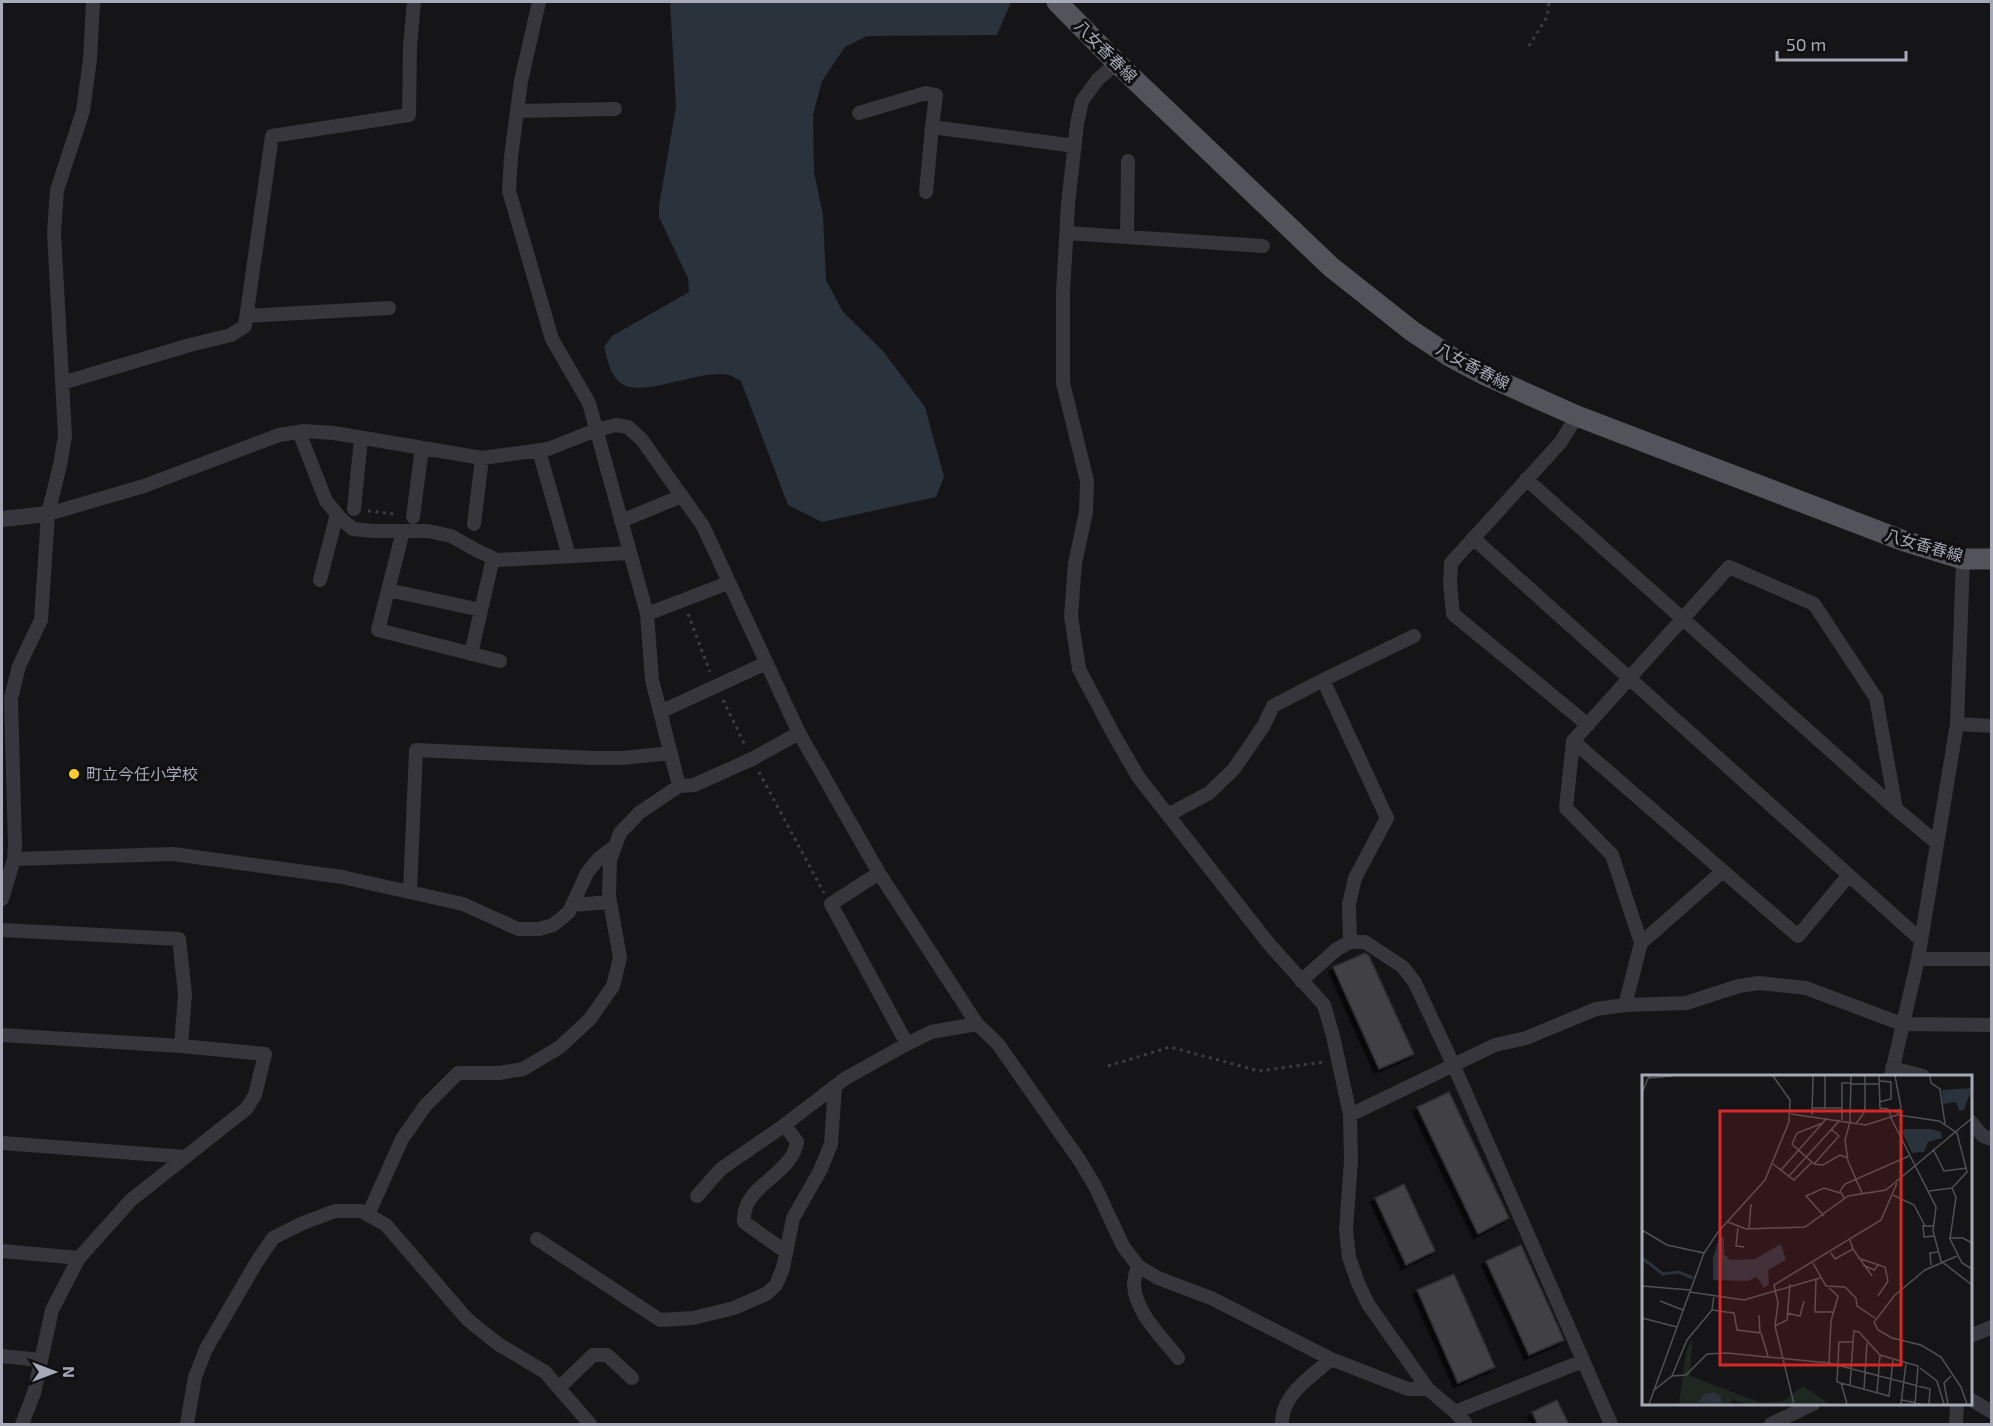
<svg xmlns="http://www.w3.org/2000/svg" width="1993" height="1426" viewBox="0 0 1993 1426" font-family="'Exo 2','Noto Sans JP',sans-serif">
  <defs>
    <filter id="shadow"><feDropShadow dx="-4.5" dy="4.5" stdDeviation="0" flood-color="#0009"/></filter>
  </defs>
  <rect width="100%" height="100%" fill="#151517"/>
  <path fill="#2a323c" d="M670,2H1011L997,35L867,36L845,47L822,81L813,115L814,172L823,215L826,280L843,312L883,351L925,407L944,477L936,497L822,522L788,505L741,381C737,379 733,376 729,375C702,368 643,398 622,384C610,376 608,360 604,347L612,336L689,292L688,278L659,217V206L676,107Z"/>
  <path fill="#3f3f44" stroke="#2f2f33" stroke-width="1.5" filter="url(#shadow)" d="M1365,953L1369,956L1414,1054L1379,1069L1333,967Z
    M1449,1092L1509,1218L1478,1234L1417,1107Z
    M1404,1184L1435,1251L1406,1265L1375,1198Z
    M1521,1245L1564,1340L1529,1355L1486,1261Z
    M1454,1274L1495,1367L1458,1383L1417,1290Z
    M1557,1400L1569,1425H1538L1532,1412Z"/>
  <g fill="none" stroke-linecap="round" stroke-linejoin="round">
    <path stroke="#3c3d43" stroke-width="3" stroke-dasharray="3 4.5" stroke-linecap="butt" d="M1529,46L1547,17L1549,2
      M368,511L394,514
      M688,614L710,672
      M723,700L745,745
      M759,772L824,893
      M1108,1066L1170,1047L1259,1071L1324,1062"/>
    <path stroke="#36363c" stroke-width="14" d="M539,2L521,81L511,157L509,191L552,339L589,403L647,614L652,680L679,786
      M1117,63L1098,79L1082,101L1077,124L1068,204L1063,293V383L1087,481L1086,512L1075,563L1071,616L1079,669L1115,737L1139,778L1269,944L1324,1005L1333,1036L1350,1115L1351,1161L1346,1230L1349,1257L1358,1283L1368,1304L1428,1389L1455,1412L1466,1424
      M517,111L615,109
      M859,113L926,93L936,95L932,127
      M926,192L932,127L1075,146
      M1067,233L1263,246
      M1127,237L1128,161
      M247,316L389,308
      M62,383L190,345L231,335L245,326L272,136L409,115L410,46L414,2
      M1577,416L1560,443L1451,563L1450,583L1453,614L1588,725
      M299,432L326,501L341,519L353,529L373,531H428L451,536L476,550L497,560L630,553
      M539,451L569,556
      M1526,479L1896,809L1937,843
      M354,509L361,438
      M48,514L144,486L279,435L304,431L334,433L482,458L548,449L596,430L616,425L628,427L642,440L703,526L799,733L879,873L977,1024L998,1044L1080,1161L1095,1186L1123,1246L1138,1266L1158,1278L1211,1298L1331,1359L1408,1389H1428
      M413,517L422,448
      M621,521L682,496
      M474,524L482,458
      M403,531L378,630L500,661
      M1473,538L1921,940
      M320,580L337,514
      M388,590L481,610
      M647,614L728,583
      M471,654L493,558
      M1323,680L1414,636
      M660,712L766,663
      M1957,724L1992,726
      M1573,741L1798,936L1849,875
      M1168,815L1209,793L1234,769L1264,725L1273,706L1323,680L1387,818L1355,878L1349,904L1350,942
      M14,859L173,854L342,877L463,904L518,929H539L553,925L569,912L587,873L599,858L615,846
      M879,873L831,904L907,1044L931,1032L977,1024
      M410,892L416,750L594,758H623L671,753
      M2,899L14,859L15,846L11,698L19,666L41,620L48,514L60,465L65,436L54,232L57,190L83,111L90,59L93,2
      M572,905L610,902
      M2,930L179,939L185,994L181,1046L2,1035
      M1641,943L1723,871
      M1918,959H1992
      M1301,981L1337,949L1350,942H1365L1403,967L1415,983L1453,1064L1611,1424
      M1625,1005L1641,943L1612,855L1566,808L1573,741L1729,567L1814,604L1876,698L1896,809
      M1892,1068L1923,1076
      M1891,1076L1918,959L1957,724L1963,559
      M1350,1115L1495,1045L1526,1038L1596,1009L1625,1005L1686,1003L1739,986L1759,983L1806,988L1902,1024L1992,1025
      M1970,1121L1983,1136L1992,1139
      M785,1125L797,1142C792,1176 741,1185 744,1222L786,1252
      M2,1143L186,1157
      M697,1196L721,1169L779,1129L846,1078L907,1044
      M368,1215L402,1139L425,1106L458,1073H499L523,1069L560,1047L590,1019L613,986L620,958L609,896L610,860L620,833L639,813L679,786L694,785L752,759L799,733
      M537,1239L660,1320L693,1318L734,1308L766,1294L776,1285L783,1268L793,1218L820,1171L831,1144L835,1086
      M2,1251L79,1258
      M1138,1266C1136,1272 1134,1279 1134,1285C1135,1312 1162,1337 1178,1358
      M1970,1336L1992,1327
      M2,1356L40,1360
      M559,1388L593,1355H607L632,1378
      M1970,1399L1992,1412
      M1455,1412L1583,1361
      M22,1424L34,1393L52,1310L79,1258L131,1200L246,1109L255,1095L265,1054L181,1046
      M187,1424L195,1377L206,1349L256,1263L273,1238L303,1223L335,1211H361L386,1225L467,1319L498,1344L545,1372L590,1424
      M1282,1424C1281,1395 1311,1377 1331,1359
      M1771,1424L1813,1404
      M1956,1424L1957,1404"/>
    <path stroke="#36363c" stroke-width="16" d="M2,519L48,514"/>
    <path stroke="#52535b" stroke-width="21" d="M1057,2L1117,63L1331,267L1412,331L1451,357L1485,375L1577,416L1904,541L1963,559H1992"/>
  </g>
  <circle fill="#fccc28" stroke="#101012" stroke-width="2" cx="74" cy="774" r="6"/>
  <g text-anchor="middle" stroke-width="6" stroke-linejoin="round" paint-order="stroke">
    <g font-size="16" fill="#a6aab8" stroke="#101012">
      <text transform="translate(1106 51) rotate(45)" y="6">八女香春線</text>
      <text transform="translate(1473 366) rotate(28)" y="6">八女香春線</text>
      <text transform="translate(1924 545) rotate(16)" y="6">八女香春線</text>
    </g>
    <g font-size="16" fill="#a6aab8" stroke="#101012" text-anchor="start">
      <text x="86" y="780">町立今任小学校</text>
    </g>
  </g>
  <g transform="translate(1642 1075)">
    <rect width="330" height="330" fill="#151517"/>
    <path d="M50,264L48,301L117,327L141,326L161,311L188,329H103L91,325L87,329H37L44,277Z" fill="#1f2721"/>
    <path d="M330,13L322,35L317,36L314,27L301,29L300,15ZM262,54H289L299,57L300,63L286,67L282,77L270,78L260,57ZM78,161L82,163V179L88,185L113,184L139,169L144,185L126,195L127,209L122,213L115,202L105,206L71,205V182ZM73,317L79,322L80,329L56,327L63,319Z" fill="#2a323c"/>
    <path fill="none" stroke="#2a323c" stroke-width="3" d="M0,183L21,199L37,197L51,203"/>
    <path fill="none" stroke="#4f5157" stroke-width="1.5" d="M183,1V33M209,1L208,47L203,65L206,86L220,118M237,1L238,33L246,34L249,41M288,1L289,8L298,14L303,49M6,3L30,1M209,9H238M0,18L7,1M237,27L249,24V7L238,6M170,33H200M149,39L224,50L255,40L259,32L253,1M170,40L171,1M256,40L297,46L315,58L325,97L310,113M248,41L294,132L291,156L299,186L330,210M200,45V8H209M181,48L155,58L150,69L172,89L181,90L198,80L206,83M214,49L223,36V1M291,74L302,96L325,93M131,89L152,105L170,87M172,89L197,61L189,54M139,95L185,43M146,102L198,45M310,113L314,122L308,164L320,188L330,194M287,116L310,113M251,120L272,130L283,151M203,124L198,116L203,109L267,81M182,141L164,121L182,113L198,118M86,147L104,154L163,152L206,121L244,115L330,43M292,151H281L282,162L292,161M96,153L94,171L102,172M107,154L109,129M0,155L25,170L62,178M307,163H321L330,168M211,174L230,201M189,178L193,184L211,174L208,165M315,181L283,195L253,220L232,247L236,255L250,263L279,270L299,282L319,312L325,329M216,183L243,192L246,206L236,221M171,188L184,211L203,212L214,223L215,231L233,243M221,190L232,195L237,189M289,190L288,178L297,177M174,204L173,237H191M0,211L48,215M187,213L196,221L189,246L187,288M48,217L102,225L178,203M18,226L41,235M70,235L92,238L95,255L119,258L126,281M145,238L158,241L162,226M117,240L118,258M0,243L35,252M133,251L145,245L148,209M211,267L212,256L217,257L238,280L276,291L273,329M278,293L295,306L302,329M30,301L45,265L70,235L72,220M199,308L205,329M208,310L211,267H197L195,307L247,321L251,285M222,314L225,268M11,316L30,301L44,300L65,279L85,278L187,288L288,314L287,329M235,317L238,280M260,325L279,329M7,329L62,178L76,157L123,105L147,47L148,25L131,1M152,329L133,251L136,228L132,210L239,145L255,108M259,329L264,288M306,329L302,308L309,301"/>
    <path fill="#d62828" fill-opacity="0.15" stroke="#d62828" stroke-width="3" d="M78,36H259V290H78Z"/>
    <rect width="330" height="330" fill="none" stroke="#a6aab8" stroke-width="3"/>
  </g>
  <rect width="1993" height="1426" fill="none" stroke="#a6aab8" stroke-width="6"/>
  <g transform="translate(54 1372) rotate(90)" stroke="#101012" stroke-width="4.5" paint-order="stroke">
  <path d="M0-4.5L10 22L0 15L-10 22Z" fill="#a6aab8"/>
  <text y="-9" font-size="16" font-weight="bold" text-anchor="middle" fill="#a6aab8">N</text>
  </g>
  <path d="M1777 51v9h129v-9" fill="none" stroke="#a6aab8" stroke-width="3"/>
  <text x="1786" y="51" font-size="18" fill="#a6aab8" stroke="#101012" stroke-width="4.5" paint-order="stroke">50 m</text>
</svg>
